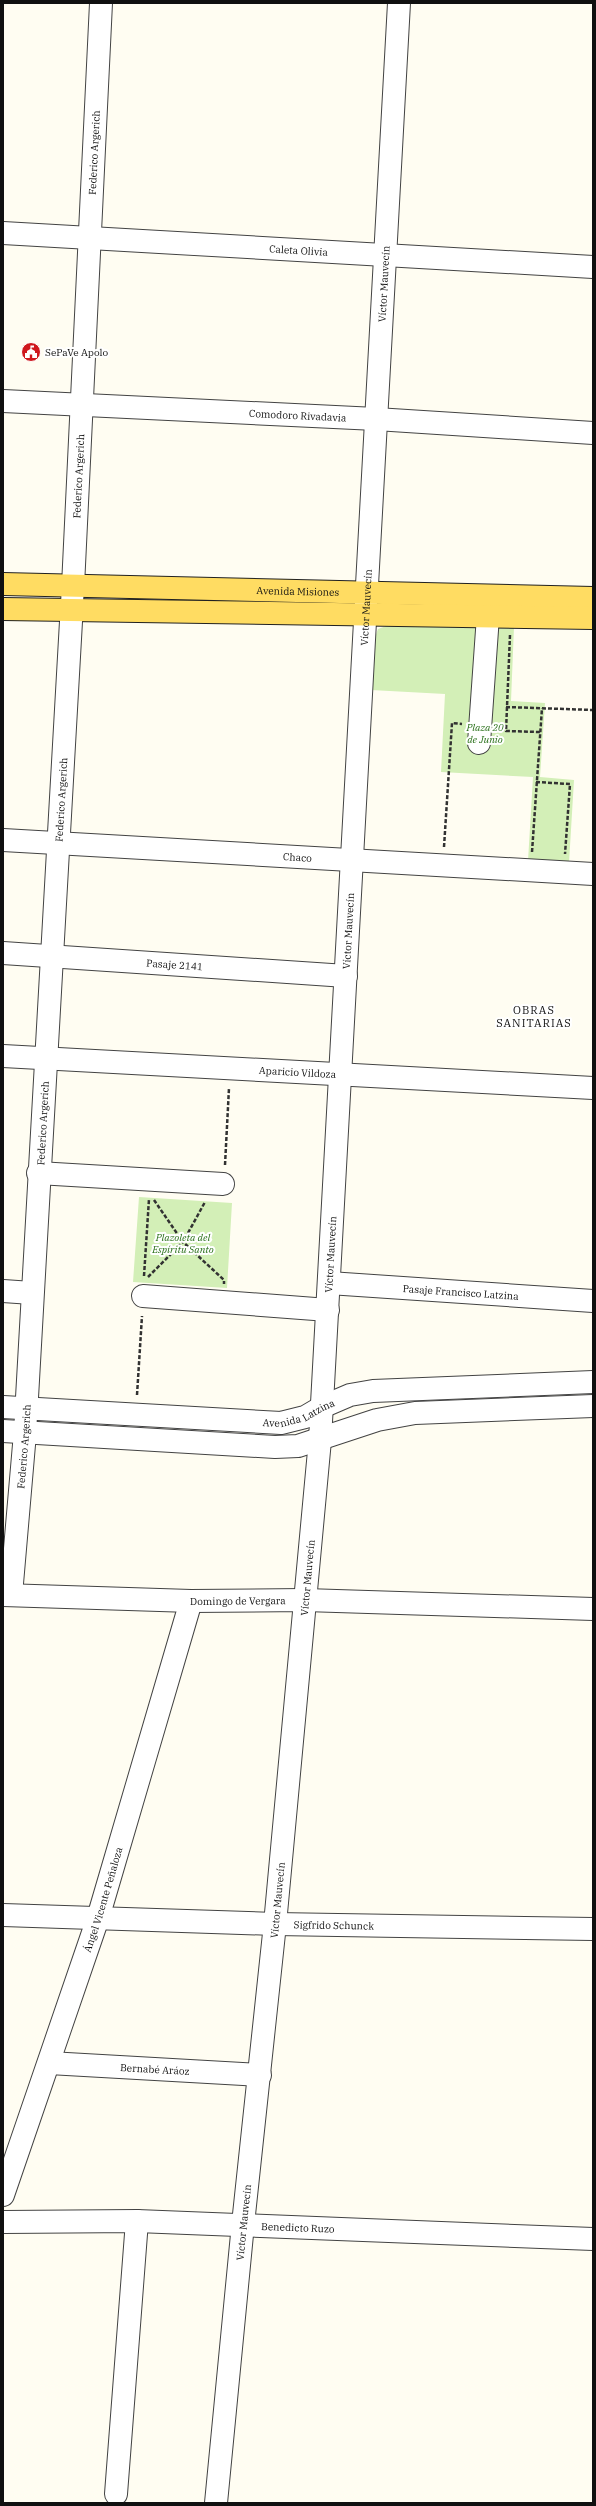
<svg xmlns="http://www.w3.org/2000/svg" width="596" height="2506" viewBox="0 0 596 2506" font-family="'IBM Plex Serif',serif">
  <rect width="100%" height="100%" fill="#fffdf2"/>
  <path fill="#d3efb7" d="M389,625L514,627L511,701L545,703L540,777L574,780L569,863L528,861L533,777L441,772L445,694L371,690L374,640L378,629Z
    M139,1197L232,1203L227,1288L133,1282Z"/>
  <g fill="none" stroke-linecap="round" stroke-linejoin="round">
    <g stroke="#434343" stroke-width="24">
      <g id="minor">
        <path id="s1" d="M3,233L593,267"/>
        <path id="s2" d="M3,401L376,419L593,433"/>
        <path d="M479,743L488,616"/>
        <path id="s3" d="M3,840L593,874"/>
        <path id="s4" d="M3,953L346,976"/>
        <path id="s5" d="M3,1056L593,1088"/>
        <path d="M38,1173L223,1184"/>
        <path id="s6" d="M329,1283L593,1301"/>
        <path d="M3,1291L32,1293"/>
        <path d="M143,1296L328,1310"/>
        <path id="s7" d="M3,1407L281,1423L305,1417L322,1407L350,1395L373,1391L593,1382"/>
        <path d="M3,1431L275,1447L298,1446L377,1420L415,1413L593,1406"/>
        <path id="s8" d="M3,1595L191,1601L305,1600L593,1609"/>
        <path id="s9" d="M11,1595L25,1433L73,586L101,3"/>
        <path id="s10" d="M3,1915L275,1924L593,1929"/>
        <path id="s11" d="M49,2063L260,2075"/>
        <path id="s12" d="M3,2195L98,1918L191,1601"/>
        <path id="s13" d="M3,2222L137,2221L593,2239"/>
        <path d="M116,2494L137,2221"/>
        <path id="s14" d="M216,2503L243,2224L275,1924L320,1440L399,3"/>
      </g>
    </g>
    <g stroke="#212121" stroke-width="24">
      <g id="major">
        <path id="s15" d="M3,584L593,598"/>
        <path d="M3,609L593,618"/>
      </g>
    </g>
    <path stroke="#323232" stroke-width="2.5" stroke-dasharray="4 2" stroke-linecap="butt" d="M510,635L506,731L540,732
      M506,707L593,710
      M536,782L570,784L565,854
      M444,847L452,723L462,724
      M532,852L542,708
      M225,1165L229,1088
      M154,1200L183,1242L224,1280V1284
      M144,1276L149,1199
      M148,1277L183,1242L205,1202
      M137,1395L142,1316"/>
    <use href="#minor" stroke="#fff" stroke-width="22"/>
    <use href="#major" stroke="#ffdc62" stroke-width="22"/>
  </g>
  <defs>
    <g id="civic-disc" transform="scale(1)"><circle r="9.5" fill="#cf181d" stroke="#fff"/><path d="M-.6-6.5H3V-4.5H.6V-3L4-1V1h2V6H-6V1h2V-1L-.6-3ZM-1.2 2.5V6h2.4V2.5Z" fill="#fff"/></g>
  </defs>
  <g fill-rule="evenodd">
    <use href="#civic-disc" x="31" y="352"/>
  </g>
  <g text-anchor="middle" stroke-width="4" stroke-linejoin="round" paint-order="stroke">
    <g font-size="10" fill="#101010" stroke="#fff">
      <text dy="4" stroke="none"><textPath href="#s9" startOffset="1445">Federico Argerich</textPath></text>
      <text dy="4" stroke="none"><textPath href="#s1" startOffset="296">Caleta Olivia</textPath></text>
      <text dy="4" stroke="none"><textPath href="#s14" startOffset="2226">Víctor Mauvecín</textPath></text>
      <text dy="4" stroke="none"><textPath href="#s2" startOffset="295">Comodoro Rivadavia</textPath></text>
      <text dy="4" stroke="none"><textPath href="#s9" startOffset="1121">Federico Argerich</textPath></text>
      <text dy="4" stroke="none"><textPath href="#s15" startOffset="295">Avenida Misiones</textPath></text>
      <text dy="4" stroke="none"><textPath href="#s14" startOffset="1902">Víctor Mauvecín</textPath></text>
      <text dy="4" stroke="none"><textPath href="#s9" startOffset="797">Federico Argerich</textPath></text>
      <text dy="4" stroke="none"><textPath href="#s3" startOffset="295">Chaco</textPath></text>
      <text dy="4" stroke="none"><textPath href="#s14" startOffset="1578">Víctor Mauvecín</textPath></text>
      <text dy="4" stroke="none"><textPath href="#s4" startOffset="172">Pasaje 2141</textPath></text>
      <text dy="4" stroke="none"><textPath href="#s5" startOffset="295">Aparicio Vildoza</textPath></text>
      <text dy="4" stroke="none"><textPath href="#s9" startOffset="473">Federico Argerich</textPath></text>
      <text dy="4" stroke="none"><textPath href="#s14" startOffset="1254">Víctor Mauvecín</textPath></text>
      <text dy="4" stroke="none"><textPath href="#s6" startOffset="132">Pasaje Francisco Latzina</textPath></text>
      <text dy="4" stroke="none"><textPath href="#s7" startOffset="298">Avenida Latzina</textPath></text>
      <text dy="4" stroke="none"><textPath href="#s9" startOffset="149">Federico Argerich</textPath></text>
      <text dy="4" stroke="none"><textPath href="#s14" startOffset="930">Víctor Mauvecín</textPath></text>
      <text dy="4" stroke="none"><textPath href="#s8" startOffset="235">Domingo de Vergara</textPath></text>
      <text dy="4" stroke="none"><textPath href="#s12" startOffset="312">Ángel Vicente Peñaloza</textPath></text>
      <text dy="4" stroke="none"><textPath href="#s14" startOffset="606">Víctor Mauvecín</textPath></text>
      <text dy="4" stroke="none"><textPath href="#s10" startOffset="331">Sigfrido Schunck</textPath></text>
      <text dy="4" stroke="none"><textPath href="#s11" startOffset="106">Bernabé Aráoz</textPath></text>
      <text dy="4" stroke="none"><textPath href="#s14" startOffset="282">Víctor Mauvecín</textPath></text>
      <text dy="4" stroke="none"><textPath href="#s13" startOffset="295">Benedicto Ruzo</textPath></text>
    </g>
    <g font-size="10" fill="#101010" stroke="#fff" text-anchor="start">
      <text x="45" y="356">SePaVe Apolo</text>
    </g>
    <g font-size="10" font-style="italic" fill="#286f18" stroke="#fff">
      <text x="485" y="731">Plaza 20<tspan x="485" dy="12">de Junio</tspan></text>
      <text x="183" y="1241">Plazoleta del<tspan x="183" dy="12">Espíritu Santo</tspan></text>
    </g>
    <g font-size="11" letter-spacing="1" fill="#101010" stroke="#fff">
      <text x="534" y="1014">OBRAS<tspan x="534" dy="13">SANITARIAS</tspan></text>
    </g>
  </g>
  <rect width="596" height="2506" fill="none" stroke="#101010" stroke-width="8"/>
</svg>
